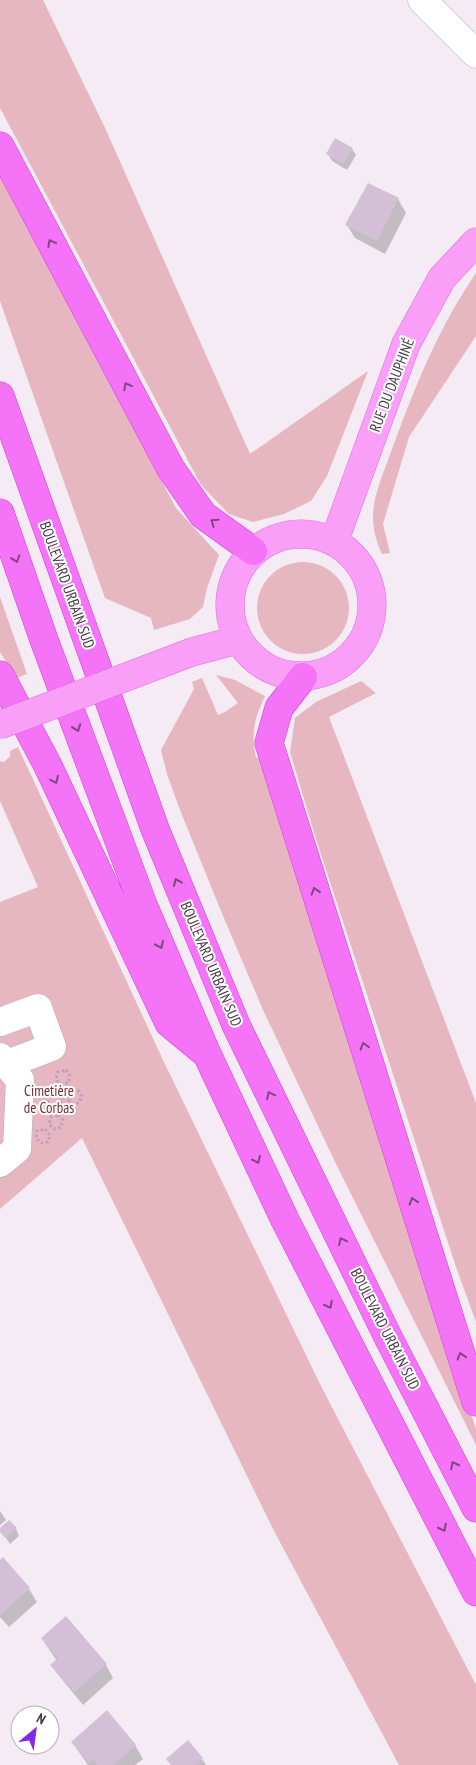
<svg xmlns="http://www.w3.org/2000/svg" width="476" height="1765" viewBox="0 0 476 1765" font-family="'PT Sans Narrow',sans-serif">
  <rect width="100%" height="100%" fill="#f4ebf4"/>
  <path fill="#e6b6c1" d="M0,0H43L106,130L250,454L368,371L327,476L311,501L284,514L253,522L229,514L201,485L0,108Z
    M0,175L176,508L219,555L207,588L203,607L190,619L154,630L151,618L105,598L0,301Z
    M476,273V336L409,437L383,524L390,553L382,554C377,544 373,530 373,517C373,495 384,472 391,452C414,389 438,328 476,273Z
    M257 608a46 46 0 1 1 92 0a46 46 0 1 1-92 0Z
    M0,597L27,674L16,678L0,652Z
    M216,675L235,680L265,696C254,719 251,733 256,758L262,757L394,1177L476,1429V1445L337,1166L263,1010L221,911L180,810L167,774L161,750L194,689L192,682L202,678L218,715L225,712L238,703Z
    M361,681L376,693L329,717L476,1103V1322L456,1267L316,839L290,752L295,718L316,702Z
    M18,747L163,1060L320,1384L476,1685V1765H399L274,1531L82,1138L0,1209V902L38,887L0,801V761L4,762L10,756V751Z"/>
  <path fill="#0003" d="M352,149L356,155L347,170L332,161L328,154Z
    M398,199L406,213L385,254L355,238L347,225Z
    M0,1511L6,1520L0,1525Z
    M0,1529H16L19,1536L10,1544Z
    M0,1561L29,1589L37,1602L9,1627L0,1617Z
    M42,1639L106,1665L113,1678L83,1705L56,1672L52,1665L57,1661Z
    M72,1742L135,1745L143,1759L135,1765H88Z
    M202,1759L206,1765H171Z"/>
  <path fill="#d4c0d6" d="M335,138L353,148L343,164L326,154Z
    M368,183L399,198L377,241L345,225Z
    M9,1520L17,1528L5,1538L0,1532V1528Z
    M3,1557L30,1588L0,1615V1560Z
    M66,1616L107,1664L74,1692L50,1665L58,1658L41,1638Z
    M107,1710L136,1745L113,1765H99L93,1759L89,1763L71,1742Z
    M188,1740L203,1758L195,1765H171L166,1759Z"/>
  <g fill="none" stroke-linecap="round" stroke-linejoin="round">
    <g stroke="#bcaabd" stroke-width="29">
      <path id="minor" d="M422,0L476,54
        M0,1022L38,1008L52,1047L7,1064
        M0,1057L20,1080L17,1149L0,1163"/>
    </g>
    <g stroke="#df6ede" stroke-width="29">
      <path id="major" d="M230 605a71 71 0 1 1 142 0a71 71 0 1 1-142 0Z
        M334,542L406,344L442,278L476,242
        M192,652L237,640"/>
    </g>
    <g stroke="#ce42d7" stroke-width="29">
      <path id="highway" d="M0,146L171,469L203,515L253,551
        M0,396L155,829L236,1025L388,1337L476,1508
        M0,513L44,640L143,905L206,1052L285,1220L476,1592
        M0,675L48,766L169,1023L203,1051
        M303,677L279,708L269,743L476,1402"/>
    </g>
    <path stroke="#bf9fc1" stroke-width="3" stroke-dasharray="2.5 2.5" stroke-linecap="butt" d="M66,1070L70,1076L68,1083L60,1084L56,1079L58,1072Z
      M78,1090L82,1096L79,1103L72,1104L67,1098L70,1091Z
      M53,1107L60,1106L62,1098L57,1093L50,1095L48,1102L58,1115
      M58,1115L63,1120L61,1127L54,1129L49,1124L51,1117Z
      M45,1129L50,1135L48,1142L41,1143L36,1138L37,1131Z"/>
    <use href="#minor" stroke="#fff" stroke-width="28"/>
    <use href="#major" stroke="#f99ff7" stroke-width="28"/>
    <use href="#highway" stroke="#f473f7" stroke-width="28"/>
    <g stroke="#df6ede" stroke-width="29" stroke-linecap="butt">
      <path id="major-bridge" d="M0,725L192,652"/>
    </g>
    <use href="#major-bridge" stroke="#f99ff7" stroke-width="28"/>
  </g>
  <defs><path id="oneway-chevron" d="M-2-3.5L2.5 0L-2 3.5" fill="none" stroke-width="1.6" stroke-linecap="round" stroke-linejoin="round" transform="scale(1.25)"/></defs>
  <g stroke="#7b4a7d">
    <use href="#oneway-chevron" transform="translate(51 243) rotate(-118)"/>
    <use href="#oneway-chevron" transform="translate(127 386) rotate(-118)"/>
    <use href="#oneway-chevron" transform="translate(214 522) rotate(-145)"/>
    <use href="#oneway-chevron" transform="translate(16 559) rotate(71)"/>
    <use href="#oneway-chevron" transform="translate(77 728) rotate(70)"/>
    <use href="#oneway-chevron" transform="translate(55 780) rotate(65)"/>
    <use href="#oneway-chevron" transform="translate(177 882) rotate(-113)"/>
    <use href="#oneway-chevron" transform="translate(315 891) rotate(-107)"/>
    <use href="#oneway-chevron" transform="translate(160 945) rotate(67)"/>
    <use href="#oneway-chevron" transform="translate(364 1046) rotate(-107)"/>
    <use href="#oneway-chevron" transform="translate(270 1095) rotate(-116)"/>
    <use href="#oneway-chevron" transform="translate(257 1160) rotate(65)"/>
    <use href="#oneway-chevron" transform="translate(413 1201) rotate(-107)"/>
    <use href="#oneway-chevron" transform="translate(342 1241) rotate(-116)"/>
    <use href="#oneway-chevron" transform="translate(329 1305) rotate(63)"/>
    <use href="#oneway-chevron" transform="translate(461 1356) rotate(-107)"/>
    <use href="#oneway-chevron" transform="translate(454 1465) rotate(-117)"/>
    <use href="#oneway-chevron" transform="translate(443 1528) rotate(63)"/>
  </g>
  <g text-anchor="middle" stroke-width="4" stroke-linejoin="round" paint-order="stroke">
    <g font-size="15" fill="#473948" stroke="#fff">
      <text transform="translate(392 385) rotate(-69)" y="5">RUE DU DAUPHINÉ</text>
      <text transform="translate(67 585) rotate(70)" y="5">BOULEVARD URBAIN SUD</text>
      <text transform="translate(211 964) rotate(67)" y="5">BOULEVARD URBAIN SUD</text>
      <text transform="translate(385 1329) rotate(63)" y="5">BOULEVARD URBAIN SUD</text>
    </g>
    <g font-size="15" fill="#782e33" stroke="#fff">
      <text x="49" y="1096">Cimetière<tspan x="49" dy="17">de Corbas</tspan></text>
    </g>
  </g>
  <g transform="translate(35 1730) rotate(29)"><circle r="24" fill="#ffffff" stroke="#b5b0b6"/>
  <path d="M0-4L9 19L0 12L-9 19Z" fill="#8326f0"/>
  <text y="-8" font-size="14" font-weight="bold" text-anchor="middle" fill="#473948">N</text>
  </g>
</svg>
